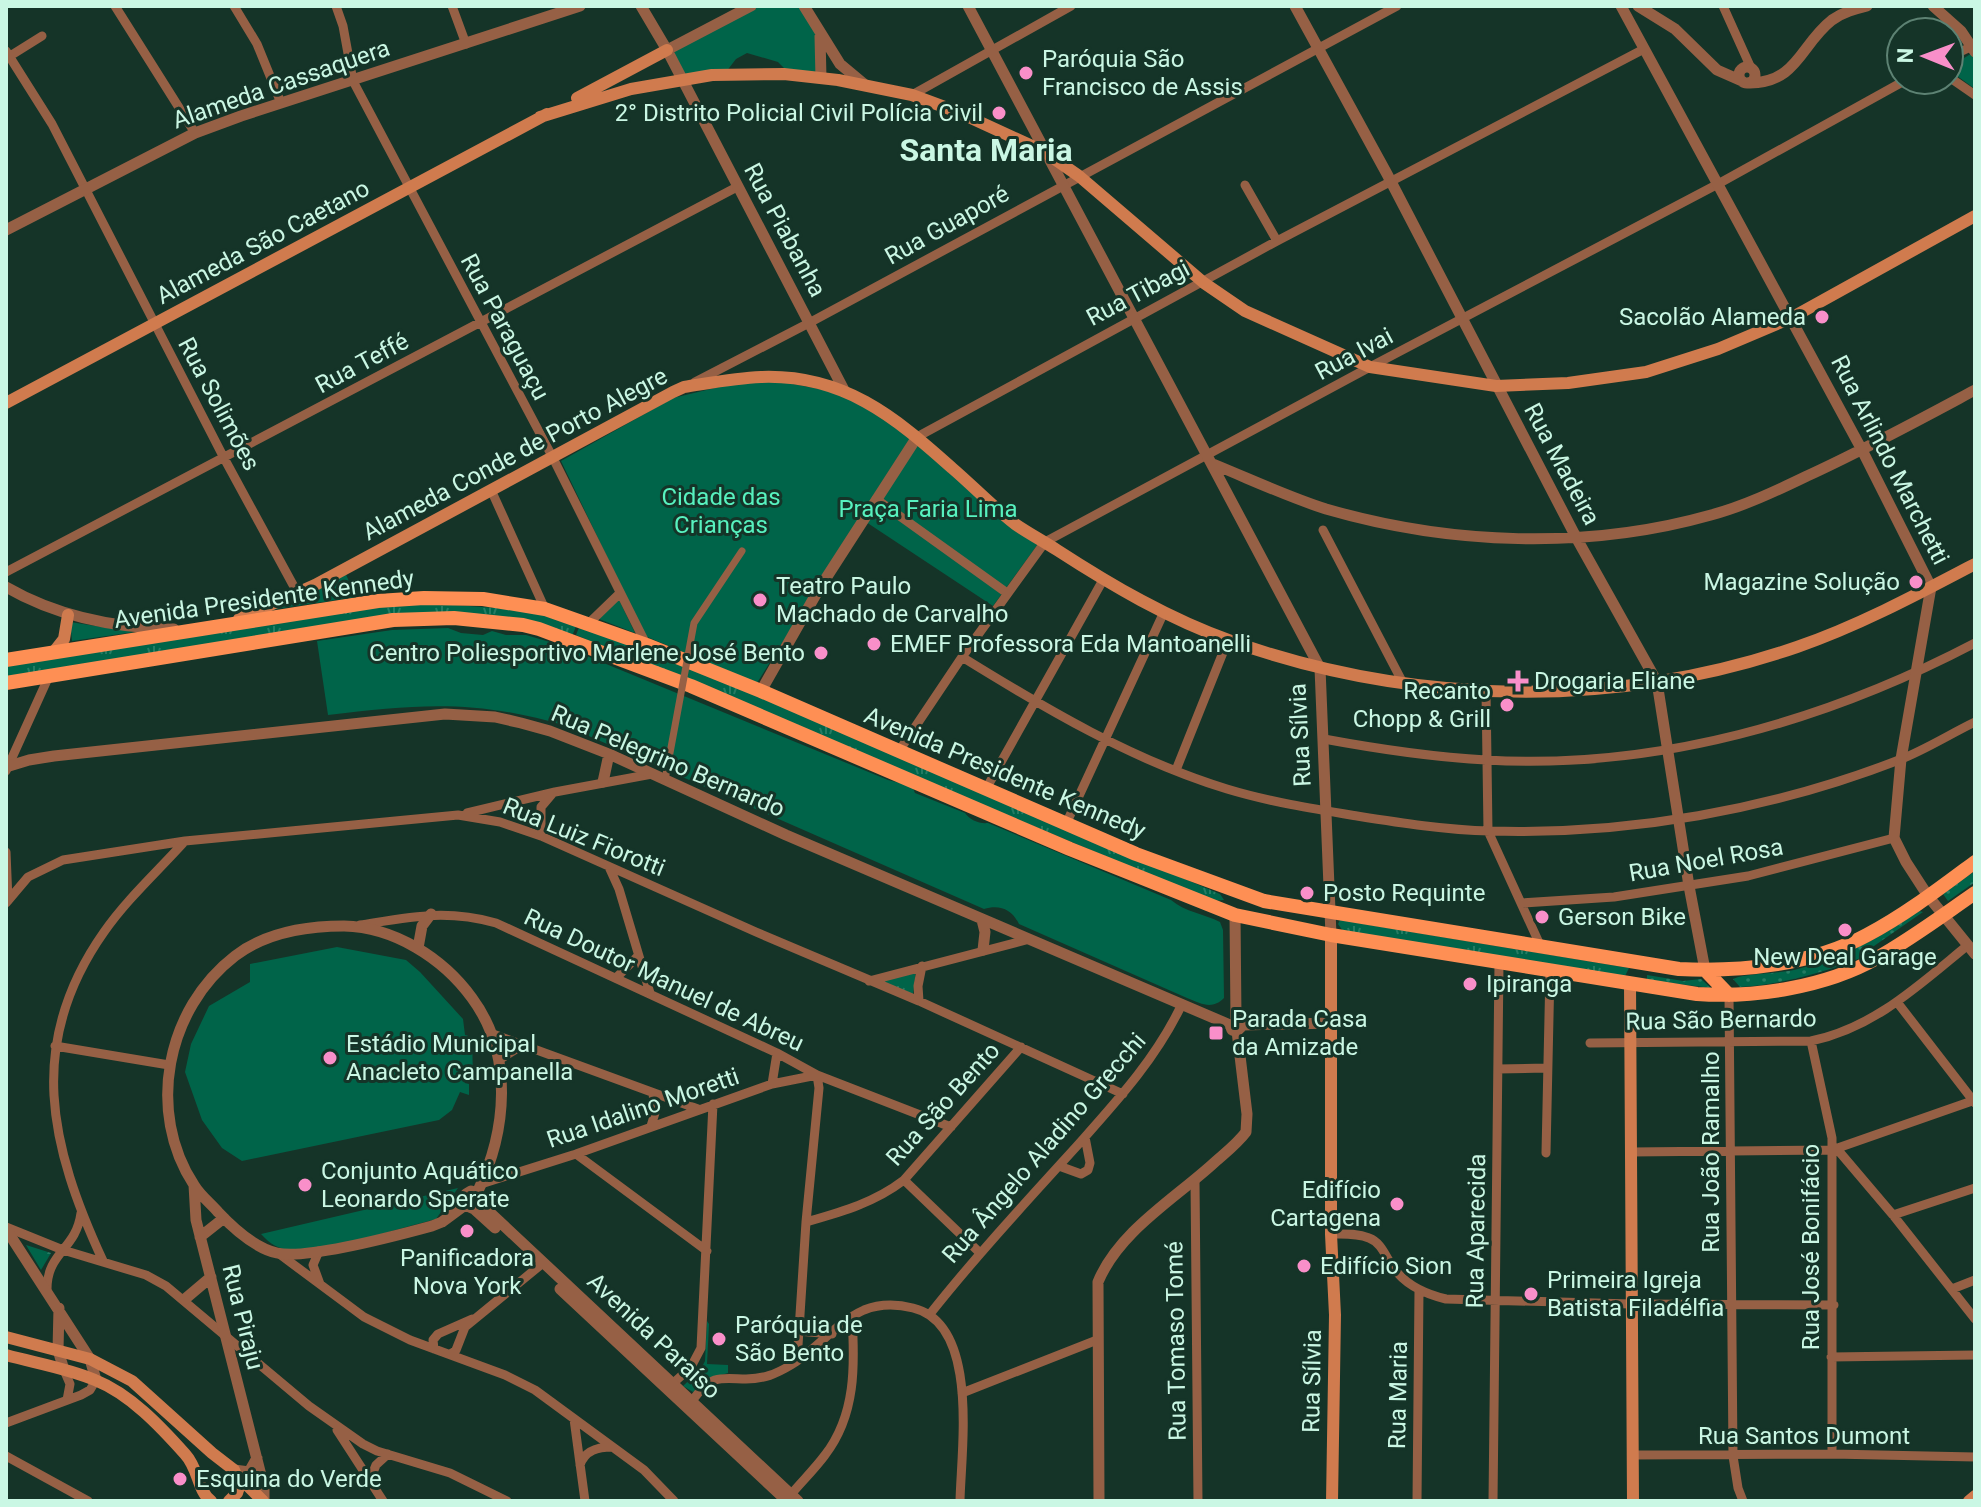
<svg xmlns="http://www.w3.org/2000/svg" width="1981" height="1507" viewBox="0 0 1981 1507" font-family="Roboto,sans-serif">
  <defs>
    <pattern id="grass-tufts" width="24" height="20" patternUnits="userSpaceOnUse" patternTransform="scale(2)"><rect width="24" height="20" fill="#006449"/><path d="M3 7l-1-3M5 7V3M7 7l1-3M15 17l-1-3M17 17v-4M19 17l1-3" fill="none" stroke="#247b63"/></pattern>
    <pattern id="forest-firs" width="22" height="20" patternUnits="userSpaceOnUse" patternTransform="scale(2)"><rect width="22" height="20" fill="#006449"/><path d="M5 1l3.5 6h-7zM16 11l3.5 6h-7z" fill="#247b63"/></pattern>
    <pattern id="garden-dots" width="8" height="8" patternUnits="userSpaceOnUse" patternTransform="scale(2)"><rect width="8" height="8" fill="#006449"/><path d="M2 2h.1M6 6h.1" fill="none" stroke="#247b63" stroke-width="1.8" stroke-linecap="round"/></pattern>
  </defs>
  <rect width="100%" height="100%" fill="#153428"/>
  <path fill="url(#grass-tufts)" d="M618,598L635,633L599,619Z
    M398,601L539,611L577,624L572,636L437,614L6,677V663Z
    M580,625L753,694L1220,894L1224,900L1213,901L576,635Z
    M1340,920L1629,968L1625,976L1343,931L1338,924Z
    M916,970L913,995L879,980Z"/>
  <path fill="url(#forest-firs)" d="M26,1245L51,1253L41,1270Z"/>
  <path fill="#006449" d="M760,6H801L818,34L819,74L788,72L778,62L747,53L736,59L726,72L682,75L670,52Z
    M1974,52L1975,53V89L1949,70V67Z
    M767,379L850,395L912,436L757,683L645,636L561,461L673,398L744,381Z
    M917,439L1038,544L993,606L866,522Z
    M344,570L356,597L269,610Z
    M70,622L135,632L72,641Z
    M448,628L461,633L483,635L492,631L506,635H526L560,645L888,780L912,786L915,793L965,813C970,820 979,824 988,823L1171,900C1185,912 1205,914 1220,922L1223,930L1224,998C1212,1010 1202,1004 1187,998L1019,924C1012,909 999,904 984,909L566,726C477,699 418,704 328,715L317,641L392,630Z
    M337,947L406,960L420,972L463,1019L465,1035L472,1037L473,1077L466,1072L465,1083L469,1084V1095L460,1092L452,1110L439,1120L242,1161L222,1148L202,1120L185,1072L191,1044L209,1006L250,982V964Z
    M458,1188L436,1219C393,1230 338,1249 293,1250C279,1250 270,1244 261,1234Z
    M707,1321L709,1324L707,1364L728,1365V1373L714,1377L693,1392L683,1386L701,1369L705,1361Z"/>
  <path fill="url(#garden-dots)" d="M1975,871V882L1948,901L1943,894Z
    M1919,911L1923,912L1874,946L1873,953C1830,971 1786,984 1740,987L1733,979C1748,973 1775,974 1794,970C1840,959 1881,938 1919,911Z
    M1647,975L1683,981L1701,979L1711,988L1647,980Z"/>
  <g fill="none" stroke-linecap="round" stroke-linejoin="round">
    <path stroke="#966045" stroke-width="9" d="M115,6L195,133
      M234,6L257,44L281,103
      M336,6L343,26L353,81L553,458L646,644
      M452,6L466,44
      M1723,6L1751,68
      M6,51L52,124L224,458L298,594
      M10,56L42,36
      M1949,57L1975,45
      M1949,77L1975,95
      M912,95L1071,6
      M1245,185L1277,241
      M695,382L809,323L1397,6
      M917,437L1277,241L1644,49
      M492,492L545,609
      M876,499L1007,593
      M1323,530L1403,683
      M6,572L737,187
      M588,624L619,594
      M962,657C1046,709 1132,760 1227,789C1270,802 1314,809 1357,816C1401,823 1446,830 1490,831C1629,835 1770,810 1899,760C1925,750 1950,734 1975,722
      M1486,691L1488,831L1541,947
      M1324,739C1378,749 1431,757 1486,760C1657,770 1826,721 1975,643
      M899,751L962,657L1045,542L1370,367L1718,184L1906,80
      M1176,770L1228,640
      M6,771L49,676
      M986,789L1103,580
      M467,813L555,792L652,774
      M1066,824L1164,612
      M541,836V807L552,794
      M6,852L8,901
      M609,867L619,889L650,993
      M6,903L28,877L63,860L185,841L458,815L500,822L541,836L756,932L919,1001L1123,1094
      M1522,903L1614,897L1748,876L1894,838
      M360,925C411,917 445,909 496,923L777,1053L817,1075L951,1127
      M616,978L637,957
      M869,981L1026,940
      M1729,995L1733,1456L1738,1488L1743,1501
      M919,1001L918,986L922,966
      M1897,1002L1975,1103
      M493,1034L698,1109
      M1811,1041L1832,1138V1454
      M1590,1043L1811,1041C1874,1028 1919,985 1968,945
      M55,1046L169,1065
      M499,1060L521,1046
      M1498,1069L1546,1068
      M772,1084L777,1053
      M651,1126L655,1113L653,1093
      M1837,1149L1893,1215L1975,1319
      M1631,1152L1832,1150L1975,1100
      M1546,1153L1550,971
      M576,1154L707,1251
      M1059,1166L1081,1174L1088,1170L1090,1163L1085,1137
      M904,1180L979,1252
      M1195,1181L1198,1501
      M481,1184L576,1154L772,1084L817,1075L819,1088L806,1222L797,1361
      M1893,1215L1975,1188
      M806,1222C841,1212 874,1203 904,1180L1021,1047
      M6,1227L63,1250L146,1275L166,1286L309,1406L363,1444L377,1451L450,1473L507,1501
      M1331,1234C1343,1234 1357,1233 1369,1238C1382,1243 1385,1256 1393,1267C1405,1285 1425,1294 1446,1299L1631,1304L1834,1305
      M319,1251L313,1265L320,1284
      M278,1253L364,1317L410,1340L505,1375L535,1390L644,1470L674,1501
      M103,1261C50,1146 25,1044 104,932C127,899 158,871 185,841
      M47,1289C47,1252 76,1250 81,1213
      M1952,1289L1975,1280
      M930,1314C976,1256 1026,1202 1076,1147C1116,1102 1156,1059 1182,1004
      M798,1331L832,1334
      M434,1349L433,1340L438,1334L472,1319
      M451,1354L456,1350L465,1327L543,1263
      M1831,1357L1975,1355
      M64,1370L70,1384L67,1400
      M669,1387L691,1367L701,1348L713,1104
      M962,1393L1097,1340
      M689,1405C696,1396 703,1385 715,1380C724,1377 736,1379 746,1379C764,1379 776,1374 791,1365C817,1349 837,1322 864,1310C879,1304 897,1304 913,1308C980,1324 961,1450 960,1501
      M574,1419L585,1501
      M6,1423L81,1395L90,1390L96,1380
      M337,1430L383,1501
      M1632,1455L1832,1454L1975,1457
      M6,1456L88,1501
      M580,1465C585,1450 598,1447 612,1447
      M370,1480L376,1465L388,1454
      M788,1498C800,1483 814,1470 825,1455C856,1415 855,1365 852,1317
      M1417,1501L1419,1290
      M1493,1501L1499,963"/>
    <path stroke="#966045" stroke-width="11" d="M641,6L667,50L844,390
      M804,6L840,64L864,84
      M968,6L1320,668L1331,935
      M1295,6L1387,174L1577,539L1657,682L1689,886L1705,970
      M1621,6L1862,450L1931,587L1901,759L1894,838L1906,862L1928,896L1975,954
      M1638,6L1675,29L1717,70L1742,81
      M1933,6L1961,31L1975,52
      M820,36L821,78
      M667,50L751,6
      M1739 75a8 8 0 1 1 16 0a8 8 0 1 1-16 0Z
      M1750,83C1798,82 1800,45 1832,20C1843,12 1855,9 1867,6
      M6,230L195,133L241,116L580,6
      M1213,464C1250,479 1288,497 1326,509C1450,545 1587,550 1711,515C1744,506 1776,491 1807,476C1864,450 1919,420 1975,390
      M6,587C58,617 115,628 174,629
      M761,691L819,589L917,437
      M6,767L29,760L54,756L445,714L495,717L521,723L550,731L609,754L786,835L1230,1025L1232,1030L1237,1031L1243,1025L1241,1020L1236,1018L1235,915
      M603,782L609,754
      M982,920L985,932L983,950
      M418,948L422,926L431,914
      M1243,1025L1332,1023
      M194,1185L196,1220L264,1487V1501
      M465,1205L442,1222L432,1226C399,1235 307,1260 277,1253C255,1248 233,1228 218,1212C210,1203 200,1195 194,1185C146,1112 166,1009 235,956C265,933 307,926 344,926C394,927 443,958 472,998C514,1055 507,1131 477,1193
      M465,1205L466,1194L471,1191L477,1193L484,1207L798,1501
      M465,1205L474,1209L495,1228
      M6,1229L90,1359L96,1380
      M200,1237L224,1218
      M560,1289L787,1501
      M185,1299L211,1277
      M59,1308L58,1350L64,1370
      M234,1470L249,1472L257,1458
      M1099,1501L1098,1282C1119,1231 1176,1198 1215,1162C1225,1153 1237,1144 1246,1132L1247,1114L1237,1031"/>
    <path stroke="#d07b4e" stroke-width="12" d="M577,98L667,50
      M540,117L631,89L712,75L784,74L838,80L912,95L958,112L1043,151L1079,176L1204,283L1245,311L1370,367L1496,386L1568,383L1646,372L1718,349L1791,318L1975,216
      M6,403L547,114
      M239,619L315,585L673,392L684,387C710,383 735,378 761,377C843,374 894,416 952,468C973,486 993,507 1015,524C1028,533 1043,541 1057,550C1111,585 1169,619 1231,641C1411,705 1615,710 1797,647C1858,626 1918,594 1975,564
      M53,653L64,639L68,615
      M1331,935V1234L1335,1315L1332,1501
      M1630,983L1633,1501
      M6,1337L90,1359L132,1381L212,1453L234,1470L240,1484L237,1493L229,1501
      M6,1355C35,1363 67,1368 95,1380C130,1394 160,1426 185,1454C199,1469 197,1490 211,1501
      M239,1477L263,1501
      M1969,1501L1975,1496"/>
    <path stroke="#fe8f54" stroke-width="14" d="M6,660L378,601L424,598L483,599L545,609L647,645L761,691L1136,854L1264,901L1679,969C1740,972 1812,965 1867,935C1905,915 1940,888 1975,862
      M6,683L393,620L454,618L523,625L539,629L691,686L1070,849L1235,915L1331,935L1697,994C1755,998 1826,987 1877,958C1911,939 1943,915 1975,893
      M1705,970L1729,995"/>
    <path stroke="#966045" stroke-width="7" d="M665,780L694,623L742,551"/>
  </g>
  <g fill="#f98fc9" stroke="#153428" stroke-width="3">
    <circle cx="1026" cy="73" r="8"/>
    <circle cx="999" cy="113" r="8"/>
    <circle cx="1822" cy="317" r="8"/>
    <circle cx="1916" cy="582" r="8"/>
    <circle cx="760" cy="600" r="8"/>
    <circle cx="874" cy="644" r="8"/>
    <circle cx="821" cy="653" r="8"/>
    <path d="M1514 669h8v8h8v8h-8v8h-8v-8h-8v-8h8z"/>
    <circle cx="1507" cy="705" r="8"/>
    <circle cx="1307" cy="893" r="8"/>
    <circle cx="1542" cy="917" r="8"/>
    <circle cx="1845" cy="930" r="8"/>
    <circle cx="1470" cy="984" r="8"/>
    <rect x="1208" y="1025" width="16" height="16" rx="4"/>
    <circle cx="330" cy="1058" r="8"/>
    <circle cx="305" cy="1185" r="8"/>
    <circle cx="1397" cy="1204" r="8"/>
    <circle cx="467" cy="1231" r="8"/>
    <circle cx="1304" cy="1266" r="8"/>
    <circle cx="1531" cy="1294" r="8"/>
    <circle cx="719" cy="1339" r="8"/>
    <circle cx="180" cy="1479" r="8"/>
  </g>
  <g text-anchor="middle" stroke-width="6" stroke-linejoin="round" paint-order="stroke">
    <g font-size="24" fill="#caf7e4" stroke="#153428" text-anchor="start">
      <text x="1042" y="67">Paróquia São<tspan x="1042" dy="28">Francisco de Assis</tspan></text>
      <text x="983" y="121" text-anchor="end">2° Distrito Policial Civil Polícia Civil</text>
      <text x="1806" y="325" text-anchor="end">Sacolão Alameda</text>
      <text x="1900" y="590" text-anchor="end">Magazine Solução</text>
      <text x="776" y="594">Teatro Paulo<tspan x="776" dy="28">Machado de Carvalho</tspan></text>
      <text x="890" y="652">EMEF Professora Eda Mantoanelli</text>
      <text x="805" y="661" text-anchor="end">Centro Poliesportivo Marlene José Bento</text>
      <text x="1534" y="689">Drogaria Eliane</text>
      <text x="1491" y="699" text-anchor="end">Recanto<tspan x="1491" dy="28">Chopp &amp; Grill</tspan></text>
      <text x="1323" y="901">Posto Requinte</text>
      <text x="1558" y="925">Gerson Bike</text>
      <text x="1845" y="965" text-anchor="middle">New Deal Garage</text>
      <text x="1486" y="992">Ipiranga</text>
      <text x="1232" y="1027">Parada Casa<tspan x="1232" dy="28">da Amizade</tspan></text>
      <text x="346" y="1052">Estádio Municipal<tspan x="346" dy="28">Anacleto Campanella</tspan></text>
      <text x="321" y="1179">Conjunto Aquático<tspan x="321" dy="28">Leonardo Sperate</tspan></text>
      <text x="1381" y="1198" text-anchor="end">Edifício<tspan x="1381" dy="28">Cartagena</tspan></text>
      <text x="467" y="1266" text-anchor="middle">Panificadora<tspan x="467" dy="28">Nova York</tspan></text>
      <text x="1320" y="1274">Edifício Sion</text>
      <text x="1547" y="1288">Primeira Igreja<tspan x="1547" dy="28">Batista Filadélfia</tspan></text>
      <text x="735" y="1333">Paróquia de<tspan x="735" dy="28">São Bento</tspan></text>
      <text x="196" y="1487">Esquina do Verde</text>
    </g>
    <g font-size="24" fill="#caf7e4" stroke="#153428">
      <text transform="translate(281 84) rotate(-19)" y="8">Alameda Cassaquera</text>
      <text transform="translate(947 225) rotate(-29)" y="8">Rua Guaporé</text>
      <text transform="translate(785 230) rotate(62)" y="8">Rua Piabanha</text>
      <text transform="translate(263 242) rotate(-28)" y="8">Alameda São Caetano</text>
      <text transform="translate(1138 293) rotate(-28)" y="8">Rua Tibagi</text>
      <text transform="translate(505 327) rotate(62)" y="8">Rua Paraguaçu</text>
      <text transform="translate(1354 354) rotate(-28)" y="8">Rua Ivai</text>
      <text transform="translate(362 363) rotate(-28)" y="8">Rua Teffé</text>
      <text transform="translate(219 404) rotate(62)" y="8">Rua Solimões</text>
      <text transform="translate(515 454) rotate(-28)" y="8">Alameda Conde de Porto Alegre</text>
      <text transform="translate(1890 460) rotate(63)" y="8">Rua Arlindo Marchetti</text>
      <text transform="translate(1562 464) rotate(62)" y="8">Rua Madeira</text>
      <text transform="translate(264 599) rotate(-8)" y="8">Avenida Presidente Kennedy</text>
      <text transform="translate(1300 735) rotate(-93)" y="8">Rua Sílvia</text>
      <text transform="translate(668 761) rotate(23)" y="8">Rua Pelegrino Bernardo</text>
      <text transform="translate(1005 773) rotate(23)" y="8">Avenida Presidente Kennedy</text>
      <text transform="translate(584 837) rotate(22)" y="8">Rua Luiz Fiorotti</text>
      <text transform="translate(1706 860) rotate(-10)" y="8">Rua Noel Rosa</text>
      <text transform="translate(664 980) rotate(25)" y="8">Rua Doutor Manuel de Abreu</text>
      <text transform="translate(1721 1020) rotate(-1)" y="8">Rua São Bernardo</text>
      <text transform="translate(943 1104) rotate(-48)" y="8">Rua São Bento</text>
      <text transform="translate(643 1108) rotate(-19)" y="8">Rua Idalino Moretti</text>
      <text transform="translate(1044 1148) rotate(-49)" y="8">Rua Ângelo Aladino Grecchi</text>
      <text transform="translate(1711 1152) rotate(-90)" y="8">Rua João Ramalho</text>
      <text transform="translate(1476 1231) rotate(-89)" y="8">Rua Aparecida</text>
      <text transform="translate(1811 1247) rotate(-90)" y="8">Rua José Bonifácio</text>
      <text transform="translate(243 1317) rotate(76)" y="8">Rua Piraju</text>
      <text transform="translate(654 1336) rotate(43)" y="8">Avenida Paraíso</text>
      <text transform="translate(1176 1341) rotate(-91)" y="8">Rua Tomaso Tomé</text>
      <text transform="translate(1312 1381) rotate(-89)" y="8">Rua Sílvia</text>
      <text transform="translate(1398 1395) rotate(-89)" y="8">Rua Maria</text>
      <text x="1804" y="1444">Rua Santos Dumont</text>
    </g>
    <g font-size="24" fill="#57f2bf" stroke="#153428">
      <text x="721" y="505">Cidade das<tspan x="721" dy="28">Crianças</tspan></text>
      <text x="928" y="517">Praça Faria Lima</text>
    </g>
    <g font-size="32" font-weight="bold" fill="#caf7e4" stroke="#153428">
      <text x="986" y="161">Santa Maria</text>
    </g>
  </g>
  <rect width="1981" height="1507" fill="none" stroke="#caf7e4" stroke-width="16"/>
  <g transform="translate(1925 56) rotate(271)"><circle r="38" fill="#153428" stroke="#5d8273" stroke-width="2"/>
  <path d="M0-6L14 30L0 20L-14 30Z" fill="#f98fc9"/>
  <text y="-12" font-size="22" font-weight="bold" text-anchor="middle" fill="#caf7e4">N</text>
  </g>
</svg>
